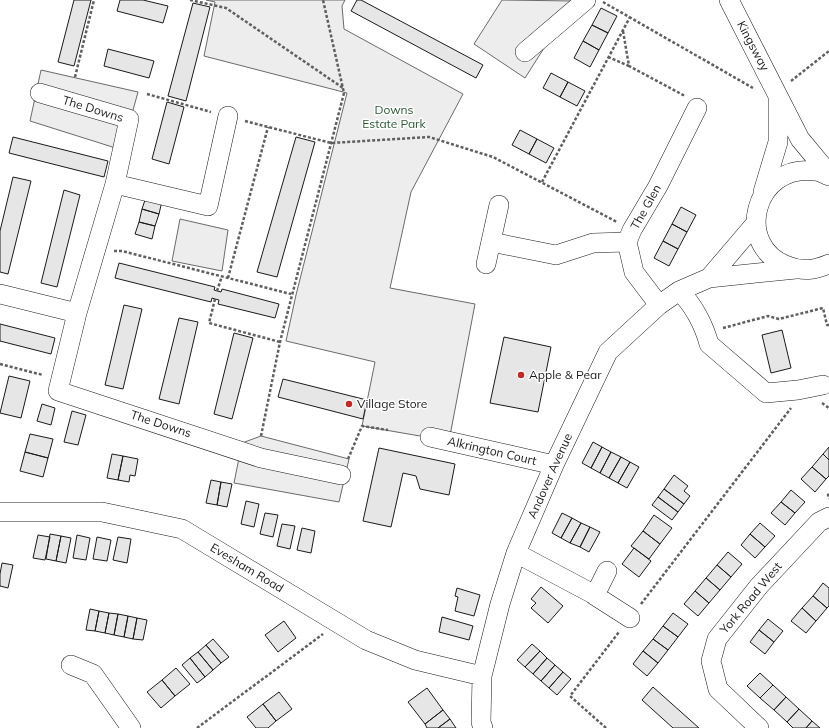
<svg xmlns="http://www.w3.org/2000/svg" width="829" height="728" viewBox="0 0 829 728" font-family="Mulish,sans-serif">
  <rect width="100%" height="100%" fill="#fff"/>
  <path fill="#ededed" stroke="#6a6a6a" d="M206,0H345L342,6L344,29L463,94L411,192L390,288L475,304L449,441L362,426L375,362L286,341L296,295L347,93L204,56L215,2Z
    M502,0L574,1L525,78L474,44Z
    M41,70L138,92L122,150L30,121Z
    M180,219L228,230L222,271L172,261Z
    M261,436L349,459L339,502L234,483L242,443Z"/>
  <path fill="#e6e6e6" stroke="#1a1a1a" d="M74,0H91L74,66L58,62Z
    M120,0H143L168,6L163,23L117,11Z
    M357,0H361L483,65L476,78L351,11Z
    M193,3L210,7L186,101L168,96Z
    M601,8L617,16L608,33L592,25Z
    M592,25L608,33L599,50L583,41Z
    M583,41L599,50L590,67L574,58Z
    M108,49L154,61L149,78L104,66Z
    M551,73L568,82L560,97L543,88Z
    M568,82L585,91L577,106L560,97Z
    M167,102L184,107L169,164L152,159Z
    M520,130L537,139L529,154L512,145Z
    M13,137L108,161L104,177L9,153Z
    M296,137L315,142L277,277L257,272Z
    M537,139L554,148L546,163L529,154Z
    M13,177L31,181L8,274L0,272V231Z
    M64,190L80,195L57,287L41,283Z
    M146,197L162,201L159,214L142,209Z
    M681,207L696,215L687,232L672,224Z
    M142,209L159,214L155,226L139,222Z
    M139,222L155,226L152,239L135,234Z
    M672,224L687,232L678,249L663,241Z
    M663,241L678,249L669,266L654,258Z
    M119,263L215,287L214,290L221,292L222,289L279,304L275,318L218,304L219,300L215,299L212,298L211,302L115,278Z
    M124,305L142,309L123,389L105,385Z
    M179,318L198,322L179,404L159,399Z
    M0,324L55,338L51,354L0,341Z
    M782,330L791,368L771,373L762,335Z
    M234,333L253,338L232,419L214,414Z
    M504,337L551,347L538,412L490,403Z
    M9,376L30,381L21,418L0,413Z
    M283,379L367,400L363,419L278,397Z
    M42,404L55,408L51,425L37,421Z
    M72,411L86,415L78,445L64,442Z
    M30,434L53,439L48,458L25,452Z
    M593,442L602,447L591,468L582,463Z
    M602,447L611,452L600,473L591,468Z
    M829,447V460L823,454Z
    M379,448L455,464L449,495L420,489L416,476L403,473L391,527L363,521Z
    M25,452L48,458L43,477L20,471Z
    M611,452L621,457L609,478L600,473Z
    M112,454L123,456L118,480L107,478Z
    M823,454L829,460V476L826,479L812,467Z
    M123,456L138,459L135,476L130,475L129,482L118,480Z
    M621,457L630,462L618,483L609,478Z
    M630,462L639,467L627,488L618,483Z
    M812,467L826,479L815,492L801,479Z
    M674,475L688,486L684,491L690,496L684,504L664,489Z
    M211,480L221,482L217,505L206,503Z
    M221,482L232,484L227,507L217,505Z
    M664,489L684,504L678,512L658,497Z
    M791,490L805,502L795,513L781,502Z
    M658,497L678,512L672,520L652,505Z
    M246,501L259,504L254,527L241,524Z
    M781,502L795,513L785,525L771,513Z
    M265,513L278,515L273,537L260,534Z
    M562,513L572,518L561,538L552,533Z
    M654,515L672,528L660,544L643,531Z
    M572,518L581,523L570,543L561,538Z
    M581,523L590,527L580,547L570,543Z
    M760,523L775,536L765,547L750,534Z
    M282,524L295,526L290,549L277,546Z
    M590,527L600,532L589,552L580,547Z
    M302,528L315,531L311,553L297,550Z
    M643,531L660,544L649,559L631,546Z
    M50,534L61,536L56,561L46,559Z
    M750,534L765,547L755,558L741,545Z
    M38,535L50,537L45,560L33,558Z
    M77,535L90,538L86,560L73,558Z
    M61,536L71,538L66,563L56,561Z
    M97,537L111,540L107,561L93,559Z
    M118,537L131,539L127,563L113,560Z
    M634,548L651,561L639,577L622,564Z
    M728,552L742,564L731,577L717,565Z
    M2,563L13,565L8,588L0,586V574Z
    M717,565L731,577L720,590L706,578Z
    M706,578L720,590L709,603L695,591Z
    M823,583L829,588V606L827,608L813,596Z
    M541,587L563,606L548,623L531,608L536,603L531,599Z
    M457,588L480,595L474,616L455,611L458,597L455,596Z
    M695,591L709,603L698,616L684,604Z
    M813,596L827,608L816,621L802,608Z
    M802,608L816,621L806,633L791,621Z
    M90,609L99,611L95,631L86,630Z
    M99,611L109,613L105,633L95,631Z
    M109,613L118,614L114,635L105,633Z
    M673,613L688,624L678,637L663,626Z
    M118,614L128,616L124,637L114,635Z
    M128,616L137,618L133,639L124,637Z
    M442,617L473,626L469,640L439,632Z
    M137,618L147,620L143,640L133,639Z
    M768,619L783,631L774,642L759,630Z
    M284,621L296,638L278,652L265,635Z
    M663,626L678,637L668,650L653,639Z
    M759,630L774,642L765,654L750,642Z
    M213,639L229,657L221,663L206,645Z
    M653,639L668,650L658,663L643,651Z
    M532,644L540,651L525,667L517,660Z
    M206,645L221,663L213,670L198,652Z
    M540,651L547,658L533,674L525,667Z
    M643,651L658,663L647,676L633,664Z
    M198,652L213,670L205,677L190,658Z
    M190,658L205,677L197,683L182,665Z
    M547,658L555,665L541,681L533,674Z
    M555,665L563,672L549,688L541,681Z
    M176,668L190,684L175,696L162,680Z
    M563,672L571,679L557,695L549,688Z
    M760,673L773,685L760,698L747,686Z
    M162,680L175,696L161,708L147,692Z
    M773,685L786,697L774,710L760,698Z
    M653,687L699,728H673L642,700Z
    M427,688L443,710L425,724L408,702Z
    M279,692L292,709L276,721L263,704Z
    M786,697L799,709L787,722L774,710Z
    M263,704L276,721L268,728H256L247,717Z
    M799,709L812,721L806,728H793L787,722Z
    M443,710L450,719L438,728H427L425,724Z
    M450,719L456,728H438Z
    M812,721L820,728H806Z"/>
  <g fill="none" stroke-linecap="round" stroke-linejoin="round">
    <g stroke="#1a1a1a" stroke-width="20">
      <path id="minor" d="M729,0L800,139L829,174
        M525,52L586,0
        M40,93L129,119L115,184L77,313L58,391L261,458L341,475
        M829,176C824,174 819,171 815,171C754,163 733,246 788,266C803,272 815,270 829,264
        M115,184L208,206L228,116
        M763,192L778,142V97
        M491,242L556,255L593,243L627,242
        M486,264L499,205
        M709,278L756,223
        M679,291C693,304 704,325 709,344L766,393L798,390L823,385
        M0,294L77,313
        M659,305L634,272L627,242L632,230L658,186L697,108
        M430,437L554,465
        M0,512H102L182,529L366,640L415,660L482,676
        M516,553L595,595L607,571
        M594,595L630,618
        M71,665L93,674L131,728
        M483,728L481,722L482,676L500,604L516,553L554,465L608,352L659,305L679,291L709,278L796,269
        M759,728L718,689L711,661L717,639L759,586L819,522L829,517"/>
    </g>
    <path stroke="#5f5f5f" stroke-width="2.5" stroke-dasharray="3 2" stroke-linecap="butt" d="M190,0L226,8L343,88
      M603,2L753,88
      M623,31L629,66L685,96
      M608,57L629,66
      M75,77L94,0
      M791,81L829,51
      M147,94L211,112
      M245,121L331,143L429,137L493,157L617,222
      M542,182L630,17
      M114,251H122L291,294
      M228,278L268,127
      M217,291L222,276
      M215,299L209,323L280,342
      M723,328L768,316L779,319L823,308L827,325H829
      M0,364L43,375
      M822,403L829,408
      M261,436L280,342L344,93L323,0
      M348,459L362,426L388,430
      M829,494L828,495L829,499
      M641,604L791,408
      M197,728L323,634
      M606,728L570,696L619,632"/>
    <use href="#minor" stroke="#fff" stroke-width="19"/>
  </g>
  <g fill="#c62828" stroke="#fff" stroke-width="1.5">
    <circle cx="521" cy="375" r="4"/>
    <circle cx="349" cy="404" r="4"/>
  </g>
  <g text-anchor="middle" stroke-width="3" stroke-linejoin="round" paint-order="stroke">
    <g font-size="12" fill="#1a1a1a" stroke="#fff">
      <text transform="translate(753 46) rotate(62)" y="4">Kingsway</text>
      <text transform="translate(93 109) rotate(17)" y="4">The Downs</text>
      <text transform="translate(646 207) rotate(-61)" y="4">The Glen</text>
      <text transform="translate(161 424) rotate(18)" y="4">The Downs</text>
      <text transform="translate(492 451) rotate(13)" y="4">Alkrington Court</text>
      <text transform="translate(550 476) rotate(-66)" y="4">Andover Avenue</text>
      <text transform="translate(247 568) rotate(31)" y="4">Evesham Road</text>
      <text transform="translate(751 598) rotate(-50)" y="4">York Road West</text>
    </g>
    <g font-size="12" fill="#2b5a34" stroke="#fff">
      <text x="394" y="114">Downs<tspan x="394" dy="14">Estate Park</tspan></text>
    </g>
    <g font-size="12" fill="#1a1a1a" stroke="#fff" text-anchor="start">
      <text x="529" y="379">Apple &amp; Pear</text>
      <text x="357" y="408">Village Store</text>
    </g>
  </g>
</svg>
